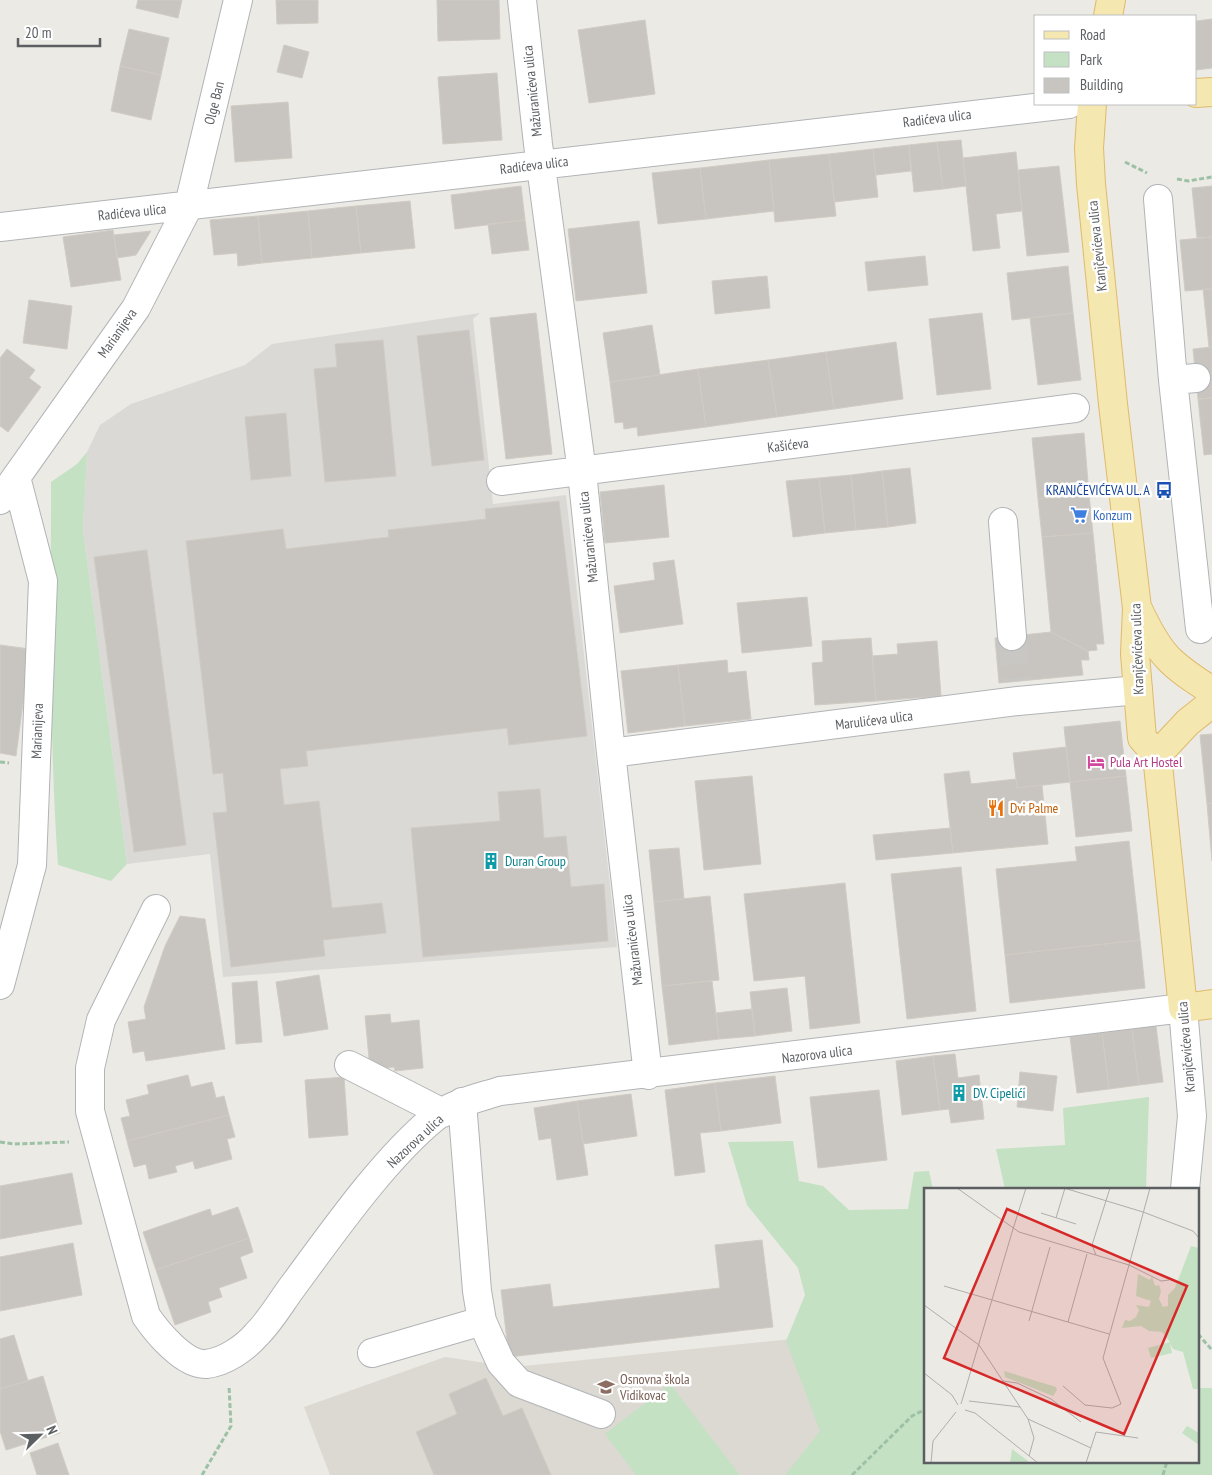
<svg xmlns="http://www.w3.org/2000/svg" width="1212" height="1475" viewBox="0 0 1212 1475" font-family="'PT Sans Narrow',sans-serif">
  <rect width="100%" height="100%" fill="#eceae4"/>
  <path fill="#dbd9d6" d="M480,313L473,319L493,504L566,495L617,947L223,977L210,854L127,864L83,530L87,452L100,425L131,404L245,365L272,344Z"/>
  <path fill="#dcd9d2" d="M812,1337L858,1475H330L304,1407L445,1357L514,1367Z"/>
  <path fill="#c4e1c3" d="M87,452L83,530L127,864L111,881L58,865C49,737 51,610 51,482L77,464Z
    M1149,1097L1146,1189H1005L996,1149L1065,1145L1063,1108Z
    M793,1141L799,1181L823,1186L849,1210L908,1209L914,1172L929,1171L933,1189H926V1461H1198V1388H1212V1475H785L820,1431L786,1341L805,1295L798,1268L747,1205L728,1142Z
    M670,1384L740,1475H636L605,1434Z"/>
  <path fill="#c8c5c0" stroke="#d0cbc3" d="M138,0H182L178,18L136,8Z
    M276,0H318V23L277,24Z
    M437,0H499L500,39L438,41Z
    M1212,19V68L1196,70V21Z
    M645,20L655,94L589,103L578,30Z
    M129,29L169,38L161,75L120,66Z
    M284,45L309,52L302,78L277,72Z
    M120,66L161,75L151,120L111,111Z
    M497,73L502,140L443,144L438,77Z
    M288,102L292,158L235,162L231,106Z
    M961,140L966,186L943,189L937,142Z
    M937,142L943,189L914,192L909,145Z
    M909,145L911,171L876,175L873,149Z
    M873,149L878,197L834,202L829,154Z
    M1016,152L1022,211L996,214L1000,248L973,251L963,158Z
    M829,154L836,216L775,222L769,160Z
    M769,160L774,211L706,219L700,168Z
    M1059,166L1069,252L1027,256L1018,170Z
    M700,168L706,219L658,224L652,173Z
    M521,186L525,220L455,229L451,195Z
    M1212,186V237L1197,238L1192,188Z
    M410,201L415,248L361,253L356,206Z
    M356,206L361,253L312,258L308,211Z
    M308,211L312,258L262,263L258,216Z
    M258,216L262,263L238,266L237,253L214,255L210,220Z
    M525,220L529,250L492,254L488,224Z
    M639,221L647,293L576,301L568,229Z
    M113,230L121,280L71,287L63,237Z
    M151,231L136,255L117,258L114,235Z
    M1212,237V289L1185,291L1180,240Z
    M925,256L928,285L868,291L865,262Z
    M1068,266L1073,313L1012,320L1007,273Z
    M767,276L770,308L715,314L712,281Z
    M1203,289H1212V347H1209Z
    M29,300L72,306L67,349L23,343Z
    M536,313L552,454L506,459L490,318Z
    M982,313L991,389L937,395L929,319Z
    M1073,313L1081,380L1038,385L1030,318Z
    M652,325L660,375L610,382L603,333Z
    M469,330L484,460L432,466L417,336Z
    M383,340L396,476L325,482L314,369L337,367L335,344Z
    M896,342L903,399L834,409L826,352Z
    M1212,347V398L1198,399L1193,349Z
    M7,349L35,370L29,378L41,387L8,432L0,426V358Z
    M826,352L834,409L777,417L768,360Z
    M768,360L777,417L706,427L698,369Z
    M698,369L706,427L638,436L637,427L624,429L623,422L615,423L610,382Z
    M1212,398V454L1204,455L1198,399Z
    M286,413L291,476L251,480L245,417Z
    M1084,433L1089,495L1038,499L1032,438Z
    M910,468L916,523L888,527L882,471Z
    M882,471L888,527L856,530L851,475Z
    M851,475L856,530L825,533L819,478Z
    M819,478L825,533L793,537L786,481Z
    M664,485L669,537L605,543L600,492Z
    M1089,495L1093,533L1042,537L1038,499Z
    M559,501L587,736L509,745L507,728L306,751L308,766L280,769L284,805L319,801L332,908L382,903L386,933L323,940L325,956L231,967L213,813L227,812L223,773L213,774L186,541L283,529L286,549L389,537L388,530L486,519L485,509Z
    M1093,533L1104,644H1096L1097,650L1088,651L1051,632L1042,537Z
    M147,550L186,845L134,852L94,557Z
    M674,560L683,624L620,633L614,586L655,580L653,563Z
    M807,597L812,646L742,653L737,603Z
    M1051,632L1088,651L1089,660H1081L1083,675L999,683L995,638Z
    M871,638L876,701L815,705L812,663L823,662L822,641Z
    M937,641L941,696L876,701L872,656L898,654L897,644Z
    M0,645L30,649L16,756L0,753Z
    M727,660L728,673L746,671L751,719L685,726L678,665Z
    M678,665L685,726L628,733L621,671Z
    M1120,721L1126,776L1070,782L1064,727Z
    M1212,734V803L1207,804L1200,735Z
    M1066,747L1070,782L1017,788L1013,753Z
    M969,771L971,784L1016,779L1017,788L1042,785L1048,844L953,853L944,774Z
    M752,776L761,864L704,870L695,781Z
    M1126,776L1132,831L1076,837L1070,782Z
    M540,789L544,838L566,836L571,887L604,884L608,941L423,957L411,828L500,821L498,792Z
    M1212,803V861L1207,804Z
    M950,828L953,853L876,860L873,835Z
    M1129,841L1140,940L1005,955L996,869L1077,861L1075,847Z
    M679,848L684,899L654,902L649,850Z
    M961,867L976,1011L907,1019L891,874Z
    M845,883L860,1023L810,1029L805,976L754,981L744,894Z
    M710,896L719,980L662,986L654,902Z
    M180,916L205,919L225,1049L146,1061L144,1051L133,1053L128,1022L146,1019L144,1007L165,946Z
    M1140,940L1145,988L1010,1003L1005,955Z
    M319,975L328,1029L284,1036L276,982Z
    M257,981L262,1042L236,1044L232,983Z
    M712,981L719,1039L669,1045L662,986Z
    M787,988L792,1031L755,1036L750,992Z
    M752,1009L755,1036L719,1039L716,1013Z
    M390,1014L391,1023L419,1020L423,1068L395,1071L394,1067L370,1069L365,1016Z
    M1156,1026L1163,1082L1139,1085L1132,1029Z
    M1132,1029L1139,1085L1109,1089L1102,1033Z
    M1102,1033L1109,1089L1077,1093L1070,1037Z
    M955,1054L958,1078L979,1075L984,1119L951,1123L949,1109L940,1110L933,1056Z
    M933,1056L940,1110L902,1115L896,1061Z
    M1020,1072L1057,1076L1053,1111L1017,1107Z
    M188,1075L191,1087L212,1082L216,1098L224,1096L229,1115L127,1141L121,1118L130,1116L126,1100L149,1094L147,1085Z
    M775,1076L781,1123L721,1131L715,1083Z
    M344,1077L348,1135L309,1138L305,1080Z
    M715,1083L721,1131L700,1133L705,1172L675,1176L665,1090Z
    M879,1090L887,1160L818,1168L810,1097Z
    M631,1094L637,1136L583,1144L577,1101Z
    M577,1101L588,1175L557,1180L551,1138L539,1140L534,1108Z
    M229,1115L235,1137L227,1139L232,1159L195,1169L193,1161L175,1166L177,1172L149,1179L146,1164L134,1167L127,1141Z
    M72,1173L82,1224L0,1239V1186Z
    M238,1207L249,1238L156,1270L143,1232L210,1209L212,1216Z
    M249,1238L253,1252L240,1257L247,1278L219,1288L222,1297L208,1302L211,1312L175,1325L156,1270Z
    M762,1240L773,1327L509,1357L501,1290L550,1284L553,1307L720,1288L715,1245Z
    M73,1243L82,1295L0,1311V1257Z
    M14,1335L28,1381L0,1389V1339Z
    M43,1376L60,1433L6,1450L0,1431V1389Z
    M486,1378L503,1416L522,1408L551,1475H434L416,1432L457,1414L449,1394Z
    M58,1443L69,1475H37L30,1453Z"/>
  <g fill="none" stroke-linecap="round" stroke-linejoin="round">
    <path stroke="#c8c7c4" stroke-width="28" stroke-dasharray="28 14" stroke-linecap="butt" d="M1012,636L1016,681"/>
    <g stroke="#b1b4b7" stroke-width="30">
      <path id="minor" d="M522,0L538,144L582,472L611,753L648,1075
        M1158,199L1173,380L1200,629
        M0,227L1069,104
        M1173,380L1196,378
        M501,481L1075,408
        M0,500L136,308L189,205L238,0
        M1003,522L1012,636
        M611,753L1018,701L1138,690
        M156,909L101,1020L90,1068V1111L146,1316C157,1332 184,1365 206,1364C225,1362 245,1348 257,1334C271,1320 281,1302 293,1286C333,1232 383,1160 434,1118C453,1103 478,1098 500,1091L1183,1008L1192,1116L1185,1189
        M0,985L32,865L43,581L16,477
        M349,1065L443,1113
        M462,1102L477,1291L482,1321L490,1339L501,1363L519,1383L601,1414
        M372,1353L482,1321"/>
    </g>
    <g stroke="#dfba6a" stroke-width="30">
      <path id="major" d="M1108,16L1111,0
        M1196,93L1212,92
        M1092,104L1089,148L1091,184L1113,404L1137,608L1135,654L1142,738L1157,755L1183,1008L1212,1004
        M1138,609C1160,656 1170,664 1212,691
        M1157,755L1188,722L1212,703"/>
    </g>
    <path stroke="#9dc1a6" stroke-width="3" stroke-dasharray="5 2.5" stroke-linecap="butt" d="M1125,162L1147,173
      M1177,179L1188,181L1212,177
      M0,762L9,763
      M0,1142L14,1144L69,1142
      M1198,1334L1212,1350
      M202,1475L231,1426L229,1386
      M852,1475L912,1416L926,1409
      M1163,1475L1167,1461"/>
    <use href="#minor" stroke="#fff" stroke-width="28"/>
    <use href="#major" stroke="#f4e7b0" stroke-width="28"/>
  </g>
  <defs>
    <g id="bus-bare" transform="scale(1.35)"><path d="M-5-6H5V4H4V6H2V4H-2V6H-4V4H-5ZM-3.5-4V0h7V-4ZM-3.5 1.2v1.5H-2V1.2ZM2 1.2v1.5H3.5V1.2Z" fill="#1a4fb4" stroke="#fff" stroke-width="2.5" paint-order="stroke"/></g>
    <g id="supermarket-bare" transform="scale(1.35)"><path d="M-6-5.5h2.5l.6 2H6L4.5 2H-2.5L-4.4-4H-6ZM-1.5 3.2a1.3 1.3 0 1 0 .1 0ZM3 3.2a1.3 1.3 0 1 0 .1 0Z" fill="#3f7fe0" stroke="#fff" stroke-width="2.5" paint-order="stroke"/></g>
    <g id="hotel-bare" transform="scale(1.35)"><path d="M-6-4.5h1.5V1H6V5H4.5V3h-9V5H-6ZM-4 0a1.8 1.8 0 1 1 3.6 0ZM.5 0V-2.5h3Q6-2.5 6 0Z" fill="#d1479c" stroke="#fff" stroke-width="2.5" paint-order="stroke"/></g>
    <g id="restaurant-bare" transform="scale(1.35)"><path d="M-5-6h1v4h1v-4h1v4h1v-4h1v5L-1.5 .5V6h-2V.5L-5-1ZM5-6V6H3V1.5H1.5Q1.5-4 5-6Z" fill="#e8710a" stroke="#fff" stroke-width="2.5" paint-order="stroke"/></g>
    <g id="building-bare" transform="scale(1.35)"><path d="M-4-6H4V6H1V3H-1V6H-4ZM-2.5-4.3h1.7v1.8h-1.7ZM.8-4.3h1.7v1.8H.8ZM-2.5-1h1.7V.8h-1.7ZM.8-1h1.7V.8H.8Z" fill="#0f9aa8" stroke="#fff" stroke-width="2.5" paint-order="stroke"/></g>
    <g id="school-bare" transform="scale(1.35)"><path d="M0-5L7-2L0 1L-7-2ZM-4 1L0 2.5L4 1V4Q0 6-4 4Z" fill="#8d6e63" stroke="#fff" stroke-width="2.5" paint-order="stroke"/></g>
  </defs>
  <g fill-rule="evenodd">
    <use href="#bus-bare" x="1164" y="490"/>
    <use href="#supermarket-bare" x="1079" y="515"/>
    <use href="#hotel-bare" x="1096" y="762"/>
    <use href="#restaurant-bare" x="996" y="808"/>
    <use href="#building-bare" x="491" y="861"/>
    <use href="#building-bare" x="959" y="1093"/>
    <use href="#school-bare" x="606" y="1387"/>
  </g>
  <g text-anchor="middle" stroke-width="5" stroke-linejoin="round" paint-order="stroke">
    <g font-size="14" fill="#5c5f62" stroke="#fff">
      <text transform="translate(532 91) rotate(-96)" y="5">Mažuranićeva ulica</text>
      <text transform="translate(214 103) rotate(-76)" y="5">Olge Ban</text>
      <text transform="translate(937 118) rotate(-7)" y="5">Radićeva ulica</text>
      <text transform="translate(534 165) rotate(-7)" y="5">Radićeva ulica</text>
      <text transform="translate(132 212) rotate(-6)" y="5">Radićeva ulica</text>
      <text transform="translate(1097 246) rotate(-96)" y="5">Kranjčevićeva ulica</text>
      <text transform="translate(117 333) rotate(-55)" y="5">Marianijeva</text>
      <text transform="translate(788 445) rotate(-7)" y="5">Kašićeva</text>
      <text transform="translate(588 537) rotate(-96)" y="5">Mažuranićeva ulica</text>
      <text transform="translate(1137 649) rotate(-92)" y="5">Kranjčevićeva ulica</text>
      <text transform="translate(874 720) rotate(-7)" y="5">Marulićeva ulica</text>
      <text transform="translate(37 731) rotate(-88)" y="5">Marianijeva</text>
      <text transform="translate(632 940) rotate(-97)" y="5">Mažuranićeva ulica</text>
      <text transform="translate(1186 1047) rotate(-95)" y="5">Kranjčevićeva ulica</text>
      <text transform="translate(817 1054) rotate(-7)" y="5">Nazorova ulica</text>
      <text transform="translate(415 1141) rotate(-43)" y="5">Nazorova ulica</text>
    </g>
    <g font-size="14" fill="#164399" stroke="#fff" text-anchor="end">
      <text x="1150" y="495">KRANJČEVIĆEVA UL. A</text>
    </g>
    <g font-size="14" fill="#366cbe" stroke="#fff" text-anchor="start">
      <text x="1093" y="520">Konzum</text>
    </g>
    <g font-size="14" fill="#b23c85" stroke="#fff" text-anchor="start">
      <text x="1110" y="767">Pula Art Hostel</text>
    </g>
    <g font-size="14" fill="#c56008" stroke="#fff" text-anchor="start">
      <text x="1010" y="813">Dvi Palme</text>
    </g>
    <g font-size="14" fill="#0d838f" stroke="#fff" text-anchor="start">
      <text x="505" y="866">Duran Group</text>
      <text x="973" y="1098">DV. Cipelići</text>
    </g>
    <g font-size="14" fill="#785e54" stroke="#fff" text-anchor="start">
      <text x="620" y="1384">Osnovna škola<tspan x="620" dy="16">Vidikovac</tspan></text>
    </g>
  </g>
  <g transform="translate(924 1188)">
    <rect width="275" height="275" fill="#eceae4"/>
    <path d="M267,58L275,60V201H269L259,164L249,161L246,155L248,165L227,170L224,160L246,154L238,144L225,143L217,138L198,140L201,132L206,133L212,129L215,122L212,117L225,119L227,113L212,108L214,86L226,92L228,88L231,98L235,97L237,103L235,111L239,119L244,118V107L251,100ZM80,183L132,199L133,202L129,208L124,206L81,189ZM263,238L275,245V257L258,245ZM88,261L104,273V275H86Z" fill="#c4e1c3"/>
    <path fill="none" stroke="#aeaeac" stroke-width="1" d="M33,0L95,44L205,77L226,0M140,0L219,24L269,43L275,50M117,25L152,36M132,30L141,0M89,41L102,0M172,67L168,57L186,0M20,98L185,146M0,117L55,157L104,231L167,260M105,133L126,59M144,134L163,66M0,185L28,207L34,217M79,193L93,195L127,211L157,234M139,198L161,217L188,220L197,216L179,170L205,77L237,93L245,92M45,213L96,219M37,216L89,41M41,222L51,225L114,275M104,231L110,250L105,268M7,275L9,253L32,224M162,275L172,244L214,250"/>
    <path fill="#d62828" fill-opacity="0.15" stroke="#d62828" stroke-width="2.5" d="M83,21L263,98L200,246L20,170Z"/>
    <rect width="275" height="275" fill="none" stroke="#5c5f62" stroke-width="2.5"/>
  </g>
  <rect x="1034" y="15" width="162" height="90" fill="#ffffff" stroke="#bebfc0"/>
  <rect x="1044" y="31" width="25" height="8" fill="#f4e7b0" stroke="#bebfc0"/>
  <text x="1080" y="40" font-size="15" fill="#5c5f62">Road</text>
  <rect x="1044" y="52" width="25" height="15" fill="#c4e1c3" stroke="#bebfc0"/>
  <text x="1080" y="65" font-size="15" fill="#5c5f62">Park</text>
  <rect x="1044" y="78" width="25" height="15" fill="#c8c5c0" stroke="#bebfc0"/>
  <text x="1080" y="90" font-size="15" fill="#5c5f62">Building</text>
  <g transform="translate(40 1435) rotate(67)" stroke="#ffffff" stroke-width="4" paint-order="stroke">
  <path d="M0-4L9 19L0 12L-9 19Z" fill="#5c5f62"/>
  <text y="-8" font-size="14" font-weight="bold" text-anchor="middle" fill="#5c5f62">N</text>
  </g>
  <path d="M18 38v8h82v-8" fill="none" stroke="#5c5f62" stroke-width="2.5"/>
  <text x="25" y="38" font-size="15" fill="#5c5f62" stroke="#ffffff" stroke-width="4" paint-order="stroke">20 m</text>
</svg>
